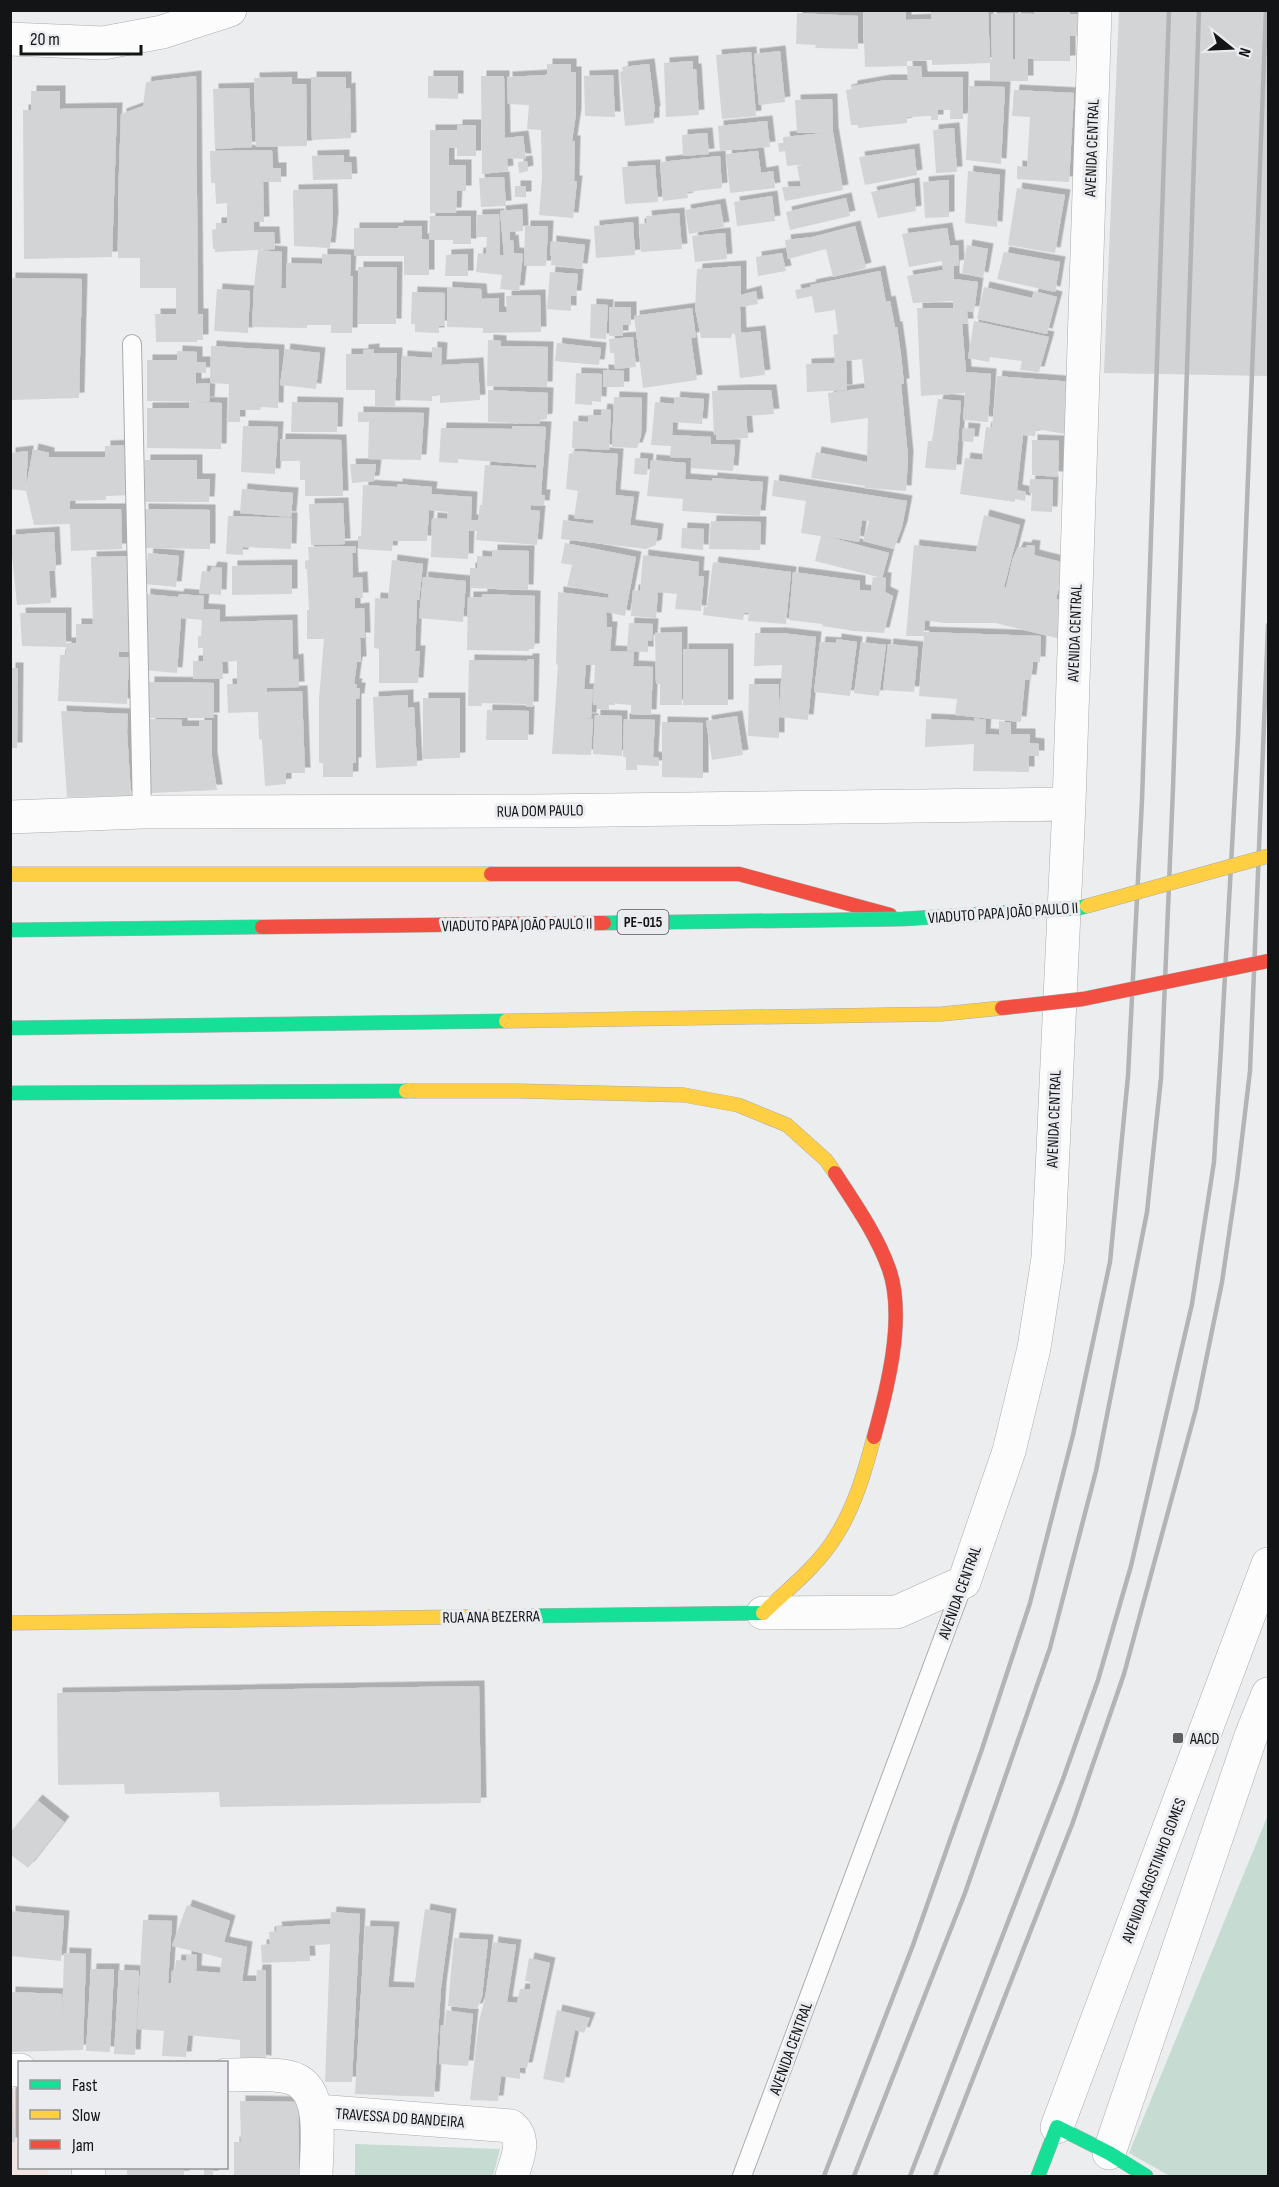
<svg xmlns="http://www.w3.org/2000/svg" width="1279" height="2187" viewBox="0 0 1279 2187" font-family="'Sofia Sans Condensed',sans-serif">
  <defs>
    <filter id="shadow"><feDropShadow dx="5.5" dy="-5.5" stdDeviation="0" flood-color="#0004"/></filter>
  </defs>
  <rect width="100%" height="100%" fill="#ebedef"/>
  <path fill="#f1e4e1" d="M11,2090H19L20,2168H48V2176H11Z"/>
  <path fill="#c6dbd1" d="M1268,1815V2176H1170L1129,2153Z
    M355,2144L500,2149L493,2176H355Z"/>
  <path fill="#d3d4d5" filter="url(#shadow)" d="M988,10L990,59H992L991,14L1013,13V59H1015V13L1034,14V11H1070V14H1084V36H1070V61H1034V59H1028V81H990V63L932,65V60L907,61V66L865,67L863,12L906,11V20L931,19V11Z
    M1119,10H1268V376L1104,373Z
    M797,13L858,16V49L815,48L816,45L796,44Z
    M780,51L785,102L759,105L754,54Z
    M751,52L756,116L722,119L716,55Z
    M693,61V69H696L699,115L666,117L664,63Z
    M547,64H571V72H576V114L572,141H575L574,181H577L573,218L539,215L542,178L541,130L527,129L529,105L508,104L507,77L545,75L547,74Z
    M649,64L655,111L654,112V123L625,126L620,72L623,71L622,67Z
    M907,66H921L922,77H963V119H950V110H938V120H931V116L907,117V123L858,128V125H851L846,90L852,89V86L886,80H908Z
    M613,75L615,117L585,116L584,76Z
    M196,76L198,314H203V340H197V342H156L155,314H176V288H140V258H118V200L121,114L143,106L146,82Z
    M428,76H458V99L428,98Z
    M481,76H504L505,138L523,136L526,159L507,158L508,171L482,174Z
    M292,77V84H306L307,146L256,147L254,78Z
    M311,77H346V89L350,88L351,138L312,140Z
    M969,86L1005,87L1001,164L966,160Z
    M249,88L252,147L215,149L213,89Z
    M1014,90L1074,93L1069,182L1017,179V166L1027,167L1030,117L1012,116Z
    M31,91H60V109L117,108L112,257L24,259L23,110H31Z
    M832,99L833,132L843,190L785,201L782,187L801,186L797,166L808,164L787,166L785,151L779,152L778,143H785L784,137L824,133H797L795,100Z
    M767,121L770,147L720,151L718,126Z
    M457,125H476V156H457V148H449V165H466V191H457L456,213H430V130H457Z
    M954,128L957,172L936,173L933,130Z
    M707,133L709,154L683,156L682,135Z
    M914,149L917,175L865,185L859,157Z
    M272,150L273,168H281V182H263L264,222H254V232H274L275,249L215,252V249H213L212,230L216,229V223H227V203L216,204L215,183H211L210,151Z
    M758,151L761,173L773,171L775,188L730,193L726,154Z
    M344,155V162H351L352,179L313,180L312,156Z
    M720,156L722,188L687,192L688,198L663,201L660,162Z
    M527,161L528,171L519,173L518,162Z
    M655,165L658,202L625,204L622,167Z
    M968,171L1000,175L997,227L965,223Z
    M504,177L506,206L481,207L479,178Z
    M949,180V217L925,218L923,182Z
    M914,183L916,211L878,218L871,192Z
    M515,186H526V197H515Z
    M1017,188L1065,195L1055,253L1008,245Z
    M332,189L333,218L330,248L294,246L293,190Z
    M772,196L775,221L737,226L734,202Z
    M846,198L850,216L790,230L786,212Z
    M720,204L724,227L689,234L685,210Z
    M522,209L523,231L510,232V241L513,240L514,253L523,254L519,291L500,289L502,275L476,272L478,253L486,254L487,237H476L477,215L499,214L500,255H504L500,211Z
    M679,213L682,249L641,252L639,224L647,223L646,216Z
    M430,216H471V244H453V240H429Z
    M633,222L635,255L596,258L594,226Z
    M398,226H422V239L429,240V275H404V256H354V228H398Z
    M525,226H548L546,266H524Z
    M855,226L866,268L833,277L826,249L788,259L785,240L812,237Z
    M947,228L950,246L958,245L959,265L954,266V279L978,282L974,312L967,311L968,324H962L966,372L991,374L988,422L963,420L965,393L921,396L917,308H953V301L913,303L907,276L943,270L942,261L909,267L902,234Z
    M725,233L727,259L695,262L692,236Z
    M551,241L585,245L582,269L551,265L552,256H550Z
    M967,245L988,249L983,278L962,273Z
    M258,250L282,252L281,288H286V263L322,264V254L351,255L350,276H353L352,333H331V325H307V328L252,327L254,287Z
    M1004,252L1060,262L1055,292L997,279Z
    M782,253L786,271L758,276L756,257Z
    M468,254V276H445L446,255Z
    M741,266V295L756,291L758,304L740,307L741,333L760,331L765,375L740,378L735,334H732L731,338H701L695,308L697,269Z
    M358,267H397L396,324H358Z
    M880,271L886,302L890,301L895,327H897L901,355L904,384H901L908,457L906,491L865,488V486L811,478L816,452L867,462L868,418L831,423L828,393L865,388L862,359L846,361L847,390L807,392L806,364L835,363L833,335L838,334L835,310L815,313L812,296L797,299L795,290L811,287L810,285Z
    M550,272L578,274L576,296H571V311L547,309Z
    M10,278L82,279L79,398L10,400Z
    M447,287L481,289L482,299L499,298V312H507L506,296L540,295L541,332L483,333V328L447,327Z
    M984,287L1032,298L1034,291L1057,297L1047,334L977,319Z
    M217,289L250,291L248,333L214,331Z
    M412,292L445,293L444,326H439V333L415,332V324H411Z
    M591,304L608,305L606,339L590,338Z
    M609,307H631V325H623V336H609Z
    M692,308L696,337L691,338L697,380L643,388L634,316Z
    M974,321L1049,337L1039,372L1020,370L1022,361L990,357L989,362L968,358Z
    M633,337L636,367L615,369L614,353H610L609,339Z
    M488,340L501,341V346L548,347L547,387L487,386Z
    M557,343L601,348L599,365L555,361Z
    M211,346L279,350L278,408L261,407L260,410H240V422H228L229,384L210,383Z
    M432,347L442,348L441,365L478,363L480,400L440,403V395H432V401L401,400L402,356L432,358Z
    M285,349L320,353L316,389L280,385Z
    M374,349V353H397L395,406H375V390H346V354H363V350Z
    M177,351L197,352V362H206V373L196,372V384L210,383L209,402L147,401V360H177Z
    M603,370L624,371V387H603Z
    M576,373L602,374L601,402L592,401V405L575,404Z
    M997,376L1074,382L1071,435L1036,429L1035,436L1023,435L1017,490L1026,492L1025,501L1015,499V502L960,494L965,458L982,460L986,427L992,428Z
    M488,390L548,393L547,419L540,420L539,424L488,422Z
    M743,390H771L774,414L746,416L748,438L717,440L716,435H714L712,391Z
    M614,397L642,398L641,436L637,448L612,447Z
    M675,397L704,399L702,424L673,422L672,435L711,437V444L735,445L733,471L691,468V458L670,457L671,446L651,445L655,402L674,404Z
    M938,399L961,401L956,470L925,468L928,441H932Z
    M189,402L222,403L221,449L147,448V408H189Z
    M292,402L338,403L337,432H291Z
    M602,409L611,410L609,450L572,448L573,421L588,422V415H601Z
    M358,412L424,413L421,460L368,459L369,422H358Z
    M243,426L278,427L275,474L241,472Z
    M512,426L546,427L541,495H545L544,506L531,505L530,510L540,511L537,545L476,540L477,531H469L468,559L431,557L432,518L447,519L448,512L429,510L427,541H393L392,551L358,549V536H361L363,485L397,487V484L432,487L431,494L472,497L471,520H478L480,505H482L485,465L536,468V465L458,459V463L439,462L441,428L512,429Z
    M963,428L975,429L973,442L962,441Z
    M280,439L341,440L343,496H305V480H300V461H280Z
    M1032,440L1059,441L1058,477L1032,475Z
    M131,445L129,495L106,496V500L70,501V509H121L122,549L71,551L70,524L34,525L26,491L10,489V453L28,451L26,488L33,449L49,453V457H105V446Z
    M573,451L618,454L615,495L634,497L630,525L658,529L656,545L646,549L561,539L563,520L593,524L594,520L574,518L578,491L566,489L569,454L573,453Z
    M635,458L648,459L647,475L634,474Z
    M145,460H197V479H210L209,502H145Z
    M651,460L686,463L685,479L712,481V478L763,482L760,516L682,511L683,499L647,496Z
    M350,464H376L374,481L352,483Z
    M1030,479L1053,480L1052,512L1031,511L1032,493H1029Z
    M774,480L907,501L902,527L894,549L863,541L869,521L862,520L859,542L825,536L889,553L882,578L815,561L821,536L801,533L806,501L772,496Z
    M242,489L293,493L291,517L240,513Z
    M343,503L345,544L311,545L309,504Z
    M143,509L210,510V549L144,548Z
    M984,515L1020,525L1004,587L1006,588L1013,558L1018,547L1026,548L1027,545L1035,546L1034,555L1065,563L1056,599L1071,603L1061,639L995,623H944L925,620L924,632L1041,636L1040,662H1033L1031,680H1025L1021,722L955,715L957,699L919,696L924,636H906L914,545L976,552Z
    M228,516L292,518L291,549L243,547V555L226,554Z
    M711,521L761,522L760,550L709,549Z
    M682,528L704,529L703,550L681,548Z
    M54,532L56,570L49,571L51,603L17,605L10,535Z
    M565,543L636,557L625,616L606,612L607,627H612L610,651L634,652L633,666L653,667L651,715L631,714V705L609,703V710L597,709V705H593L595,665H586L584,689H593L591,718H576L593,719L591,755L552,754L558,665L556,664L558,592L608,598L609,594L567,586L572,565L561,563Z
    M356,546V553H352L353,578L362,577L363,598H355V609L364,608L365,638H360L361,662H357L354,684H357L356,688H360L359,699H356V763H353V777H323V763H319V699L324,639H307V610H309L307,569H305V561L309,560L308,547Z
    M492,550L529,551L528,590L470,588V568H477V556L492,557Z
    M148,553L179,556L176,587L145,584Z
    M643,555L699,562L698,576H704L701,611L675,609L677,594L658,592L656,618L631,616L633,590L640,591Z
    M129,556L130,652H119V657H129L127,704L58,701L60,655H66V647L22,646L20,613H66V643H76V624H93L91,557Z
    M392,560L423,564L419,600H417L415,651H420L418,683H379V649L374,648L375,598L388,599Z
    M713,562L791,572L786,624L748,621L749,613H744L743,620L703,615L704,606L707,607Z
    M292,565V594L232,595V566Z
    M212,567L222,568L221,595L199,593L202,571L210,572Z
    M793,572L860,581V590L871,591L873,577L886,578L885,592L893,596L884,633L854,631L822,626L823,624L789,620Z
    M423,577L466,581L463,622L419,618Z
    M145,594L178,597L179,594L204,596L203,609L220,610V622L292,620L293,660L298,659L299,687L267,688V692L302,691L305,773H286V784L265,786L262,739L259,740L258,712L228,713L227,684H237V661L222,662L223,679H193V661H203V648H198V636H201L202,620L181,618L177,673L143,670Z
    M482,594L535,596L534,649H529V651L467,650L468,597H482Z
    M629,623L653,624L652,641L648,640V652L627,651Z
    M682,632V705H660V684H656L655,633Z
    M755,633H781L816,637L808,720L779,717V738L748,736L749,684H779V713L782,665L754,666Z
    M836,639L857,642L850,696L814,692L820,642L836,643Z
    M861,642L886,645L879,696L854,693Z
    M888,644L918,647L914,692L883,690Z
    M683,649H728V705H683Z
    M527,659H534L533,707H527L526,704L482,703V706H468L469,660L527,661Z
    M10,668H18L17,748H10Z
    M149,682L214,683V718H148Z
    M408,695V708L414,707L417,766L376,768L373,697Z
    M423,698H460V758L423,759Z
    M487,710L529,711L528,740H486Z
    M61,711L128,714L127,731L131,796L67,797Z
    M595,715L622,716V756L593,754Z
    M737,716L743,755L712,760L706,721Z
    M974,718L986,720L985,734L999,735V721L1011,723V734H1030V743L1039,744V756H1029V772L973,771L974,744L925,747L926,719L974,721Z
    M150,719L182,720V726H199V720H212V757L217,790L151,793Z
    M624,719L655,720L653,757L659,758V766L637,765V770H626V757H623Z
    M662,722L703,723V778L662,777Z
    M479,1686L481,1803L220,1807L219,1792L125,1794L124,1784L58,1785L57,1693Z
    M37,1800L64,1822L28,1868L10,1854V1833Z
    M187,1905L230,1921L224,1942L247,1947L242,1981H256L257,1970H266V2061L240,2058V2040L188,2035L186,2057L162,2056L164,2031L137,2029L143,1920L172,1921L168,1983H171L172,1971L175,1970L176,1960L186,1961V1954L197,1955L196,1971L220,1973L222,1958L172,1946Z
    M425,1909L451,1914L441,1988L434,2097L355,2094L365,1926L394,1927L388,1987L414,1988Z
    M10,1911L64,1916L61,1961L10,1956Z
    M331,1912L360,1914L352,2082H325L330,1944L309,1946L310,1961L262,1963L261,1945L270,1944L269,1932L277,1931L276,1927L330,1924Z
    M454,1938L488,1940L482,1997L477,2009L448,2006Z
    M493,1942L516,1945L507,2002L517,2003L520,1989H530L531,1982L525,1981L529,1958L550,1963L527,2068H520V2079L501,2076L498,2101L470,2100L479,2021L485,1999Z
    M64,1953L86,1954L83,2050L10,2052V1992L62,1994V2027Z
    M91,1969H114L110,2052L86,2051Z
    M119,1970L139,1971L135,2055L114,2054Z
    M446,2010L473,2014L468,2066L439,2064L441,2025H445Z
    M557,2010L590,2018L584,2033L575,2030L564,2083L543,2079Z
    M10,2088H13L15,2142L10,2143Z
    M240,2101L298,2102L299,2176H234V2142H241Z
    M127,2168H184V2176H127Z
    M204,2168H213V2176H204Z"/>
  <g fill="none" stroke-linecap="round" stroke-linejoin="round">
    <g stroke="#abacad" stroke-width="20">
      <path id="lane" d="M132,344L142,812
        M742,2176L964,1582"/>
    </g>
    <g stroke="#abacad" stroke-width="34">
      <path id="street" d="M10,39L103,43L162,32L230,10
        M10,817L142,812L535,811L1069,804
        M763,1613L897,1612L964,1582L1009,1451L1034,1348L1048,1258L1069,804L1095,10
        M10,2070H20
        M226,2075C246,2075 269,2073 288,2077C327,2085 316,2146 316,2176
        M317,2111L511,2126C527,2139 517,2159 512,2176
        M1057,2127L1268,1564
        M1109,2153L1251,1736L1268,1694
        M88,2168L89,2176"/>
    </g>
    <g stroke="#abacad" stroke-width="15">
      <path id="fast" d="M10,1093L406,1091
        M521,1616L763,1613
        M1038,2176L1057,2127L1109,2153L1146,2176"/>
    </g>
    <g stroke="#abacad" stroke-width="15">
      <path id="slow" d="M10,874H491
        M406,1091H519L684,1095L738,1105L787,1125L826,1160L835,1173
        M763,1613C788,1589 818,1566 836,1536C855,1506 865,1471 874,1437
        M10,1623L521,1616"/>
    </g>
    <g stroke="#abacad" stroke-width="15">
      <path id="jam" d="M491,874H739L890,915
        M835,1173C855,1204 877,1235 889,1269C906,1317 887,1390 874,1437"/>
    </g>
    <use href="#lane" stroke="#fcfcfd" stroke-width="18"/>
    <use href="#street" stroke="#fcfcfd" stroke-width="33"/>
    <use href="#fast" stroke="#16e098" stroke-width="14"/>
    <use href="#slow" stroke="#ffcf43" stroke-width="14"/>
    <use href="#jam" stroke="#f24e42" stroke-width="14"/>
    <path stroke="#b4b4b5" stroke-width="4.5" d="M824,2176L913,1945L982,1749L1030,1603L1073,1435L1110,1262L1128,1076L1142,800L1169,10
      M854,2176L965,1893L1050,1648L1096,1471L1147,1212L1161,1078L1173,788L1199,10
      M910,2176L1063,1779L1098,1680L1131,1566L1192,1304L1214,1162L1221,1048L1238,737L1266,10
      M935,2176L1073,1822L1124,1674L1196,1409L1222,1282L1237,1180L1250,1071L1268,625"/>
    <g stroke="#abacad" stroke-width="15" stroke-linecap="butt">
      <path id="fast-bridge" d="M604,923L903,919L1079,908L1087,906
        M10,930L262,927
        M10,1028L506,1021"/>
    </g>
    <g stroke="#abacad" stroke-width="15" stroke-linecap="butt">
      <path id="slow-bridge" d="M1087,906L1268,856
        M506,1021L942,1014L1002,1008"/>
    </g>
    <g stroke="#abacad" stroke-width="15" stroke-linecap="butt">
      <path id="jam-bridge" d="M262,927L604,923
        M1002,1008L1083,999L1268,961"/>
    </g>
    <use href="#fast-bridge" stroke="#16e098" stroke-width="14"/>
    <use href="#slow-bridge" stroke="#ffcf43" stroke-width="14"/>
    <use href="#jam-bridge" stroke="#f24e42" stroke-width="14"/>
  </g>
  <rect fill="#5f6061" stroke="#eaecf0" stroke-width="2" x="1172" y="1732" width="12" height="12" rx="3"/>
  <g text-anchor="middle" stroke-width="6" stroke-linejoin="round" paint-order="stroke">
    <rect fill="#eaecf0" stroke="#545557" stroke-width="1.5" x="617.5" y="910" width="51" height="24" rx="4.5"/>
    <g font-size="15" font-weight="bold" fill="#131415">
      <text x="643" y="927">PE-015</text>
    </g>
    <g font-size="16" fill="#131415" stroke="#eaecf0">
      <text transform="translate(1091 148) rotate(-88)" y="6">AVENIDA CENTRAL</text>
      <text transform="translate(1074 633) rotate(-88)" y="6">AVENIDA CENTRAL</text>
      <text transform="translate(540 810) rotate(-1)" y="6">RUA DOM PAULO</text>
      <text transform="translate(1003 912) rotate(-4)" y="6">VIADUTO PAPA JOÃO PAULO II</text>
      <text transform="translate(517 924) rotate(-1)" y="6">VIADUTO PAPA JOÃO PAULO II</text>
      <text transform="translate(1053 1119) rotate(-88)" y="6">AVENIDA CENTRAL</text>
      <text transform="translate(959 1592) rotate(-70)" y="6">AVENIDA CENTRAL</text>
      <text transform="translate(491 1616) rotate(-1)" y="6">RUA ANA BEZERRA</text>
      <text transform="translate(1153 1870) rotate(-69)" y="6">AVENIDA AGOSTINHO GOMES</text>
      <text transform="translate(790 2048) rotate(-70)" y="6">AVENIDA CENTRAL</text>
      <text transform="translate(400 2117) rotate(4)" y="6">TRAVESSA DO BANDEIRA</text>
    </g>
    <g font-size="16" fill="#131415" stroke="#eaecf0" text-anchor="start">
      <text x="1190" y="1744">AACD</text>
    </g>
  </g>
  <rect width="1279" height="2187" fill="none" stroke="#131415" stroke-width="24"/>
  <rect x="18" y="2061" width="210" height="108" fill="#eaecf0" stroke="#949698" stroke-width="1.5"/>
  <rect x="30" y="2080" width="30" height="9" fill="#16e098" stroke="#949698" stroke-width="1.5"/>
  <text x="72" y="2091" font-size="18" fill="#131415">Fast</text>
  <rect x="30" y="2110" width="30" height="9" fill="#ffcf43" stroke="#949698" stroke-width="1.5"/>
  <text x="72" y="2121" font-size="18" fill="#131415">Slow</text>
  <rect x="30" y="2140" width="30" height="9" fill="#f24e42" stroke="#949698" stroke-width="1.5"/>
  <text x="72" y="2151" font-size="18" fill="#131415">Jam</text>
  <g transform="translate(1231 48) rotate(108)" stroke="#eaecf0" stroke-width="4.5" paint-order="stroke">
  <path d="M0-4.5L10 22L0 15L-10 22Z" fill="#131415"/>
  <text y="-9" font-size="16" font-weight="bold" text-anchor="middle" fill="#131415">N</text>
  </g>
  <path d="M21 45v9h120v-9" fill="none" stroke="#131415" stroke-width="3"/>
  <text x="30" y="45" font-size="18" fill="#131415" stroke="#eaecf0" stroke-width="4.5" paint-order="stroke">20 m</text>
</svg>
